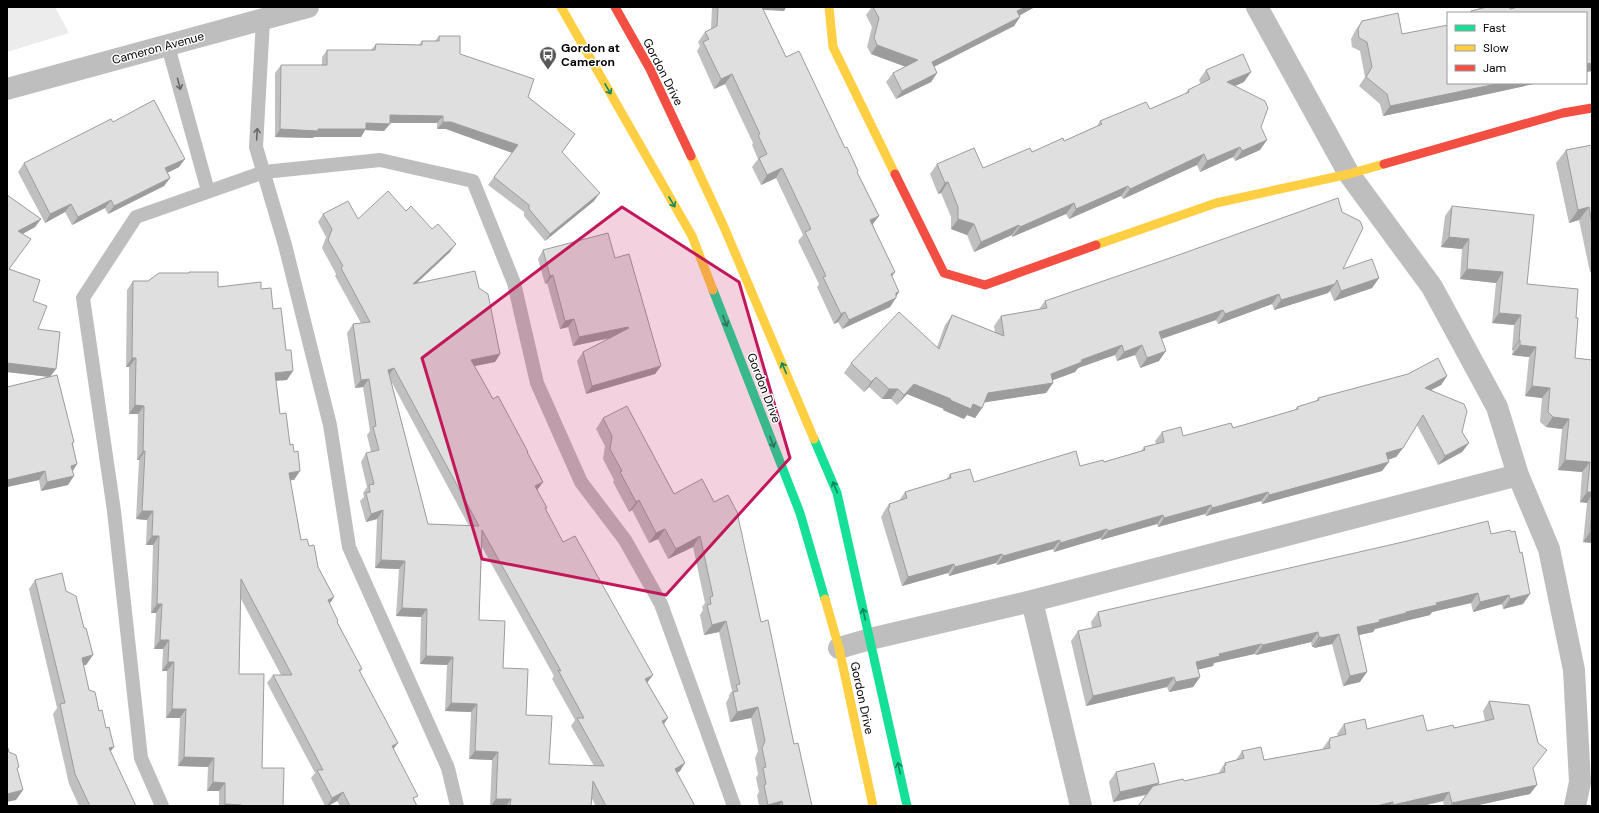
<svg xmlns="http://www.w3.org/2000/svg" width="1599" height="813" viewBox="0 0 1599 813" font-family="'DM Sans',sans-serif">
  <rect width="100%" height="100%" fill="#fff"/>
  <path fill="#ececec" d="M7,7H55L69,33L7,52Z"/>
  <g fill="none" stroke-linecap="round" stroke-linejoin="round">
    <path stroke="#bebebe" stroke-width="14" d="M263,20L256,147L285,245L330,425L349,547L448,768L457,806
      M168,46L208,191
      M162,806L141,758L114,511L83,298L136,217L264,172L380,160L473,181L514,283L537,383L581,482L625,540L661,604L734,806"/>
    <path stroke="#bebebe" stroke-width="22" d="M1257,7L1349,174L1432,287L1497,407L1518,475L1549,549L1574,670L1580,782L1575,806
      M7,89L308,7
      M839,648L870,639L1032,601
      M1081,806L1032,601L1518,475"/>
    <path stroke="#16e098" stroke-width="9" d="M713,290L800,513L825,599
      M814,439L837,493L907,806"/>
    <path stroke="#ffcf43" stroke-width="9" d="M561,7L692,236L713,290
      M829,7L833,47L895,174
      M691,156L724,227L814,439
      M1096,245L1216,203L1349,174L1384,164
      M825,599L839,648L873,806"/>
    <path stroke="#f24e42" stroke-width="9" d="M615,7L650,69L691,156
      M1384,164L1563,113L1592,108
      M895,174L944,273L985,285L1096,245"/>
  </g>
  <path fill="#c0c0c0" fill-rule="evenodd" d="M712,7H786L784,11L763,9L786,57L845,148L858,171L857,172L879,216L873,224L892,277L899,292L890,307L842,329L838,322L834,324L817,287L819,284L798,241L803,235L776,178L761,185L752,167L758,159L752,145L753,143L725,84L714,89L697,51L700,46L698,42L705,32L711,29Z
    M872,7H1034L1033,8L1019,16L1020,17L1014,26L934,66L937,73L931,82L896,99L886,82L893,73L906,67L871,54L867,47L872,27L866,15Z
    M1479,7H1510V9L1518,7H1592V71L1586,72V13H1469L1471,11L1479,9Z
    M1362,21L1402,34L1448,83H1538L1479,96L1383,116L1380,104L1359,86L1365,77L1360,51L1352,47L1351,39L1355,31Z
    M439,36L460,54L528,97L575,134L562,152L594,201L545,241L524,216V212L488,185L512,153L446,129H437V123H390L384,131L365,130L361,137H314L313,138L275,137V73L281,65H322V57L327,50H371L376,44L419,45L422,41H435Z
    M1206,70L1244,82L1235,86L1261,127L1260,150L1235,161L1233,157L1200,172L1197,165L1123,199L1121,196L1069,219L1066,214L1012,237V235L974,252L967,235L951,229V217L941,193L938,194L930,174L937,164L983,168L1064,141L1097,126L1100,121L1150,109L1185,94L1188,90L1201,84L1199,80Z
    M113,122L179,167L167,173L170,178L164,186L108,214L105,208L72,225L65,212L45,223L18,172L24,163Z
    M1592,145V273L1590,272L1579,220L1569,223L1556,163L1566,150Z
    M7,195L41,219L35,227L23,234L9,269L33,301L38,329L50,377L74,442L73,444L77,464L73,471L68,485L41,491L39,480L7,487V387L49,377L7,372Z
    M1452,206L1527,284L1576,318L1575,358L1592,360V543L1583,542L1587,503L1580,502L1582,472L1558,470L1562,429L1546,427L1540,422L1542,398L1525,396L1529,357L1512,355L1513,350H1512L1514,325L1492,323L1496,283L1460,279L1462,249L1441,247L1445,216Z
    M406,211L450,252L417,283L479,288L500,354L495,362L474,366L493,399L527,453L543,482L537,490L545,509L563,542L647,682L668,718L664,724L680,771L677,773L695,806H596L592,799L591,806H490L492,760L469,759L471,712L445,711L447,665L420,664L421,617L396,616L399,569L375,568L377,519L366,522L360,501L364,497L363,493L367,487L361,462L366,453L371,452L367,435L370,431L363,387L355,388L347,333L353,324L361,323L335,276L336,274L322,248L326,237L318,222L323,214L358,219ZM391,381L469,526L428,524ZM482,547L554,676L552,679L575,720L571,726L594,766L549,764L503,668L479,620Z
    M543,250L615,258L661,366L655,374L586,394L577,361L583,352L611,338L573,346L568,327L560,329L547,283L545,284L538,259Z
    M1343,269L1379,278L1372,288L1334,301L1330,291L1328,293L1274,310L1272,304L1218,324L1216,320L1162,339L1159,361L1140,368L1135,355L1117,361L1115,355L1078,368L1075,372L1053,380V383L1046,393L984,402L982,408L975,418L967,415L964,419L943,410L944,409L907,394L897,405L891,399H882L869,387L864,392L844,373L851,363L937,347L945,325L952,315L995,332L994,326L1001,316L1039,309L1045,301Z
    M189,272L218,287L261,289L273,309L287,380L276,381L280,414L294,480H290L301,540L309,546L318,567L334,597L329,604L338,621L337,622L362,669L360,672L394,749L417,806H340L337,801L328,806H325L311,778L315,773L267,683L273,675H281L241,599L239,674L262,768L283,806H219V791H207L208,767L178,766L180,718H166L167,671H162L163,649H154L156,613H151L153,545H146L147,520L136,519L139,460H137L138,414H129V367H126L127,290L133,281H148L188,273Z
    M1447,376L1441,385L1430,390L1462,432L1469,443L1462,452L1438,465L1417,425L1403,448L1396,457L1388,460L1382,471L1262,504L1261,501L1206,516L1205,514L1158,527L1157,524L1101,540V538L1054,552L1053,549L997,565L996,563L949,576L948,573L902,586L881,517L883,514V513L889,504L899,501L905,492L946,480L950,474L974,482L1080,466L1104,462L1141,451L1144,447L1156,444L1155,441L1162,432L1183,436L1233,428L1295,410L1297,407L1316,401L1318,398Z
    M603,418L674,494L761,622L794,744L812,806H759L757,795L759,792L756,778L758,774L755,758L758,751L751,718L730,722L726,703L729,697V695L732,691L719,632L704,635L700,615L703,610L702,607L705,603L693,547L668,559L658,539L649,543L632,510L629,512L613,482L614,480L603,459L605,446L596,429Z
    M1491,534L1523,604L1503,609L1502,604L1473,612L1471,603L1432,612L1430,615L1401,622L1399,623L1375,629L1373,632L1359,635L1360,682L1343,686L1332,644L1314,648V647H1312L1311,642L1256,655L1254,654L1214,663L1213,666L1198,669L1200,677L1193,687L1169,692L1167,687L1086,706L1071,641L1078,631L1092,628L1091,622L1098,612Z
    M35,580L66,591L84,628L93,655L86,665H83L89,690L99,711L110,751L136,806H79L69,784L53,714L57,708L29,589Z
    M1489,701L1540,759L1533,768L1530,794L1474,806H1444L1443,801L1422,806H1138L1147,795L1113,802L1109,782L1116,772L1157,785L1184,781L1218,774L1225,763L1236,760L1242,751L1264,760L1323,749V748L1330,738L1338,736L1337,734L1344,724L1367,729L1427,731L1454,728L1485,721L1483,711Z"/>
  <path fill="#9c9c9c" d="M753,7H786L784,11L752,9Z
    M1025,7H1034L1033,8L1011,20L1017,11Z
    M1020,17L1014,26L926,71L932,62Z
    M877,45L918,60L912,69L871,54Z
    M1592,63V71L1586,72V64Z
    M1251,72L1244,82L1220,92L1227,82Z
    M937,73L931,82L896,99L902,91Z
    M732,74L725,84L714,89L721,79Z
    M1501,83H1538L1479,96L1383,116L1390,106Z
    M390,115L443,116L437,123H384Z
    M443,122H451L518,145L513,153L446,129H437Z
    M366,123L390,124L384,131L365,130L361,137H314L313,138L275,137L280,129H318Z
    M1267,140L1260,150L1235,161L1242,151Z
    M1240,147L1233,157L1200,172L1207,161Z
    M1204,154L1197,165L1123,199L1130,189Z
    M185,159L179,167L159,177L165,168Z
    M782,168L776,178L761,185L767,175Z
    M170,178L164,186L108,214L114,206Z
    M948,182L941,193L938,194L945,183Z
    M1128,186L1121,196L1069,219L1076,209Z
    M600,193L594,201L545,241L550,234Z
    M111,200L105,208L72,225L78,217Z
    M1074,203L1066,214L1012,237L1020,227Z
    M71,204L65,212L45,223L50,214Z
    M1589,207L1579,220L1569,223L1578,210Z
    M879,216L872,225L870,220Z
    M41,219L35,227L13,239L18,231Z
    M958,219L974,224L967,235L951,229Z
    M1019,225L1012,235L974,252L981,242Z
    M1449,237L1469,239L1462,249L1441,247Z
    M456,244L450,252L407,292L413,284Z
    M1467,269L1503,272L1496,283L1460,279Z
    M895,272L889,281L891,274Z
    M553,275L547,283L545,284L550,276Z
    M1379,278L1372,288L1334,301L1341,291Z
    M1335,284L1328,293L1274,310L1281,300Z
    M899,292L894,299L896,298L890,307L842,329L849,320Z
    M1279,294L1272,304L1218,324L1225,314Z
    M1223,310L1216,320L1152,342L1159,332Z
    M845,312L838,322L834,324L841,314Z
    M1499,313L1521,315L1514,325L1492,323Z
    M574,319L568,327L560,329L565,321Z
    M628,327L623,335L573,346L579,337Z
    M1519,340H1520L1513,350H1512Z
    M1122,345L1115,355L1078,368L1075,372L1045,383L1051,374L1081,360Z
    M1142,345L1135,355L1117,361L1124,352Z
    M1520,345L1536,347L1529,357L1512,355Z
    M1166,351L1159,361L1140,368L1147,358Z
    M500,354L495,362L465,368L471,360Z
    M132,358H136L129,367H126Z
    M7,363L56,369L50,377L7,372Z
    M661,366L655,374L586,394L592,386Z
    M394,368L388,376V370Z
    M293,371L287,380L269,381L275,373Z
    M1447,376L1441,385L1418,397L1425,388Z
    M876,377L869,387L864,392L871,382Z
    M369,379L363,387L355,388L361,380Z
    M1053,383L1046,393L981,403L988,393Z
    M914,384L951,399L944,409L907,394L897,405L904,395Z
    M1532,386L1550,388L1542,398L1525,396Z
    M889,389H898L891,399H882Z
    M950,400L973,404L982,408L975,418L967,415L964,419L943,410Z
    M135,405L144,406L138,414H129Z
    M1553,417L1569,419L1562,429L1546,427Z
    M1469,443L1462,452L1438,465L1445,456Z
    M1403,448L1396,457L1380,462L1386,453Z
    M143,451H145L139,460H137Z
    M1565,460L1590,462L1582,472L1558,470Z
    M1389,462L1382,471L1262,504L1269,495Z
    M77,464L71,473V466Z
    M45,471L39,480L7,487V480Z
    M300,471L294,480L283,481L289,473Z
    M74,476L68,485L41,491L47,482Z
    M543,482L537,490L535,486Z
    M1268,492L1261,501L1206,516L1212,508Z
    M1587,492H1592V495L1587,503L1580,502Z
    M639,500L632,510L629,512L636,502Z
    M1211,505L1205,514L1158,527L1164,518Z
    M383,510L377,519L366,522L371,514Z
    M142,511H153L147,520L136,519Z
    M1163,515L1157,524L1101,540L1108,531Z
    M665,529L658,539L649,543L656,533Z
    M1107,529L1101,538L1054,552L1060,543Z
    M1590,532H1592V543L1583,542Z
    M152,536H159L153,545H146Z
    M700,536L693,547L668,559L676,549Z
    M1060,540L1053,549L997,565L1003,556Z
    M1002,554L996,563L949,576L955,567Z
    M381,560L405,561L399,569L375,568Z
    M954,564L948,573L902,586L908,577Z
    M1478,593L1471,603L1432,612L1430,615L1401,622L1399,623L1375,629L1373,632L1350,637L1357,627L1379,620L1436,603Z
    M1530,594L1523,604L1503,609L1510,599Z
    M1509,595L1502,604L1473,612L1480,602Z
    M334,597L328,606V600Z
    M157,604H162L156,613H151Z
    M402,608L427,609L421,617L396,616Z
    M726,621L719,632L704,635L712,625Z
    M1318,632L1311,642L1256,655L1263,645Z
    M1339,634L1332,644L1314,648L1321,638Z
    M1319,637H1321L1314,647H1312Z
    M160,640H169L163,649H154Z
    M1261,644L1254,654L1214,663L1213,666L1189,672L1196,662L1219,654Z
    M93,655L86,665L75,667L82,658Z
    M426,656L453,657L447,665L420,664Z
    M168,662H174L167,671H162Z
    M1367,672L1360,682L1343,686L1350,676Z
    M653,675L647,683L645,679Z
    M1174,677L1167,687L1086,706L1093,696Z
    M1200,677L1193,687L1169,692L1176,682Z
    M451,703L477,704L471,712L445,711Z
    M758,707L751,718L730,722L737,712Z
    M172,709H186L180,718H166Z
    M668,718L662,726V721Z
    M398,743L392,751V746Z
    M114,747L107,756L109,748Z
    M475,751L498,752L492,760L469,759Z
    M184,757L214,758L208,767L178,766Z
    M685,763L680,771L669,777L675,769Z
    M213,782L225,783L219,791H207Z
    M1159,783L1152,793L1113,802L1120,792Z
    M1537,785L1530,794L1474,806H1450L1452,803Z
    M23,790L16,800L7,802V794Z
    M343,792L337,801L328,806H327L332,798Z
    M1449,792L1443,801L1422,806H1392L1393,805Z
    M496,799H511L506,806H491Z
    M782,801L779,806H767L768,805Z
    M1393,802L1390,806H1376Z
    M225,804L242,805L241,806H224Z"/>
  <path fill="#dfdfdf" stroke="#9c9c9c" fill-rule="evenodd" d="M718,7H762L786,57L799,51L845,148L847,147L858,171L857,172L879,216L870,220L895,272L891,274L899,292L896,293V298L849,320L845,312L841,314L823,277L826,276L805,232L811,229L782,168L767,175L759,158L767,154L758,135L760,134L732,74L721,79L703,42L709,39L705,32L717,26Z
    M873,7H1025L1017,11L1020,17L932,62L937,73L902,91L893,73L918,60L877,45L874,38L879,18Z
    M1487,7H1510V9L1518,7H1592V63L1586,64V13H1472L1471,11Z
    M1398,13L1402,34L1448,25V83H1501L1390,106L1387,94L1366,77L1372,67L1367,42L1359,38L1358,29L1362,21Z
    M439,36H460V54L534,79L528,97L575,134L562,152L600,193L550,234L529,209V205L494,177L518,145L451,122H443V116L390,115V124L366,123V129H318V131L280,129L281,65H327V50H375L376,44L422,45V41H439Z
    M1243,54L1251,72L1227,82L1265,101L1268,108L1261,127L1267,140L1242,151L1240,147L1207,161L1204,154L1130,189L1128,186L1076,209L1074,203L1020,227L1019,225L981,242L974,224L958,219V207L948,182L945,183L937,164L974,148L983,168L1030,148L1032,152L1063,138L1064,141L1102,124L1100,121L1146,102L1150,109L1189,92L1188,90L1210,79L1206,70Z
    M154,100L185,159L165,168L170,178L114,206L111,200L78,217L71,204L50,214L24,163L111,119L113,122Z
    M1592,145V224L1589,207L1578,210L1566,150Z
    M388,191L406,211L411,206L432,229L438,224L456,244L413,284L475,271L479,288L488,294L500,354L471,360L493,399L498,396L528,452H527L543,482L535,486L547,508H545L563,542L575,536L653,675L645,679L668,718L662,721L685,763L675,769L695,806H606L593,781L591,806H510L511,799H496L498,752L475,751L477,704L451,703L453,657L426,656L427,609L402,608L405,561L381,560L383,510L371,514L366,493L370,492L369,485L374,484L366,453L379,450L373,427L376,426L369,379L361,380L353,324L370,322L341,268L343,266L328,240L332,229L323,214L348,201L358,219ZM394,368L479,526L428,524L388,370ZM482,530L561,671L558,670L584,718H577L604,766L549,764L552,716L526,715L528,669L503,668L505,621L479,620Z
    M7,195L41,219L18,231L31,239L9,269L40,280L33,301L47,306L38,329L60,332L56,369L7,363Z
    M1338,198L1342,212L1360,221L1363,228L1343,269L1372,259L1379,278L1341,291L1337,280L1335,284L1281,300L1279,294L1225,314L1223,310L1159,332L1166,351L1147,358L1142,345L1124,352L1122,345L1081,360L1082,362L1051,374L1053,383L988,393L982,408L973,404L971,409L950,400L951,399L914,384L904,395L898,389H889L876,377L871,382L851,363L899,312L939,349L952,315L1004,336L1001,316L1047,308L1045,301L1170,258Z
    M1452,206L1534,215L1527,284L1578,289L1576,318H1578L1575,358L1592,360V492H1587L1590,462L1565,460L1569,419L1553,417L1548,412L1550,388L1532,386L1536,347L1520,345V340H1519L1521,315L1499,313L1503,272L1467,269L1469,239L1449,237Z
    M608,233L615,258L629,254L661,366L592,386L583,352L629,328L628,327L579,337L574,319L565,321L553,275L550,276L543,250Z
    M189,272H218V287L261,282V289L271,288L273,309L281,308L286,350H291L293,371L275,373L280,414L286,413L290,445L293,444L294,452L298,451L300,471L289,473L301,540L307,539L309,546L314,545L318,567L334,597L328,600L338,621L337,622L362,669L359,670L398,743L392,746L418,796L413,798L417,806H350L343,792L332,798L317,770H323L273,675H292L241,579L239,674H264L262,768H284L283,806H242V805L225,804V783L213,782L214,758L184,757L186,709H172L174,662H168L169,640H160L162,604H157L159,536H152L153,511H142L145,451H143L144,406L135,405L136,358H132L133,281H148L159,273H189Z
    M1438,358L1447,376L1425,388L1464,404L1467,411L1462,432L1469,443L1445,456L1423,415L1403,448L1386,453L1389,462L1269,495L1268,492L1212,508L1211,505L1164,518L1163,515L1108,531L1107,529L1060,543V540L1003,556L1002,554L955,567L954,564L908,577L888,508L890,507L889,504L907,498L905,492L951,478L950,474L970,469L974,482L1076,451L1080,466L1103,460L1104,462L1145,450L1144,447L1164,442L1162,432L1181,427L1183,436L1231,423L1233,428L1298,409L1297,407L1319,400L1318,398L1408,374Z
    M57,375L74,442L72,443L77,464L71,466L74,476L47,482L45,471L7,480V387Z
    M627,406L674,494L702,479L714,502L728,495L737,512L761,622L768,620L794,744L798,743L812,806H783L782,801L768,805L764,785L766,784L763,768L766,767L762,748L765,741L758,707L737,712L733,692L738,691L736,685L740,684L726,621L712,625L707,605L711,604L710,597L713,596L700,536L676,549L665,529L656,533L639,500L636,502L620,472L622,471L610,449L612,436L603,418Z
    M1592,511V532H1590Z
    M1488,521L1491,534L1510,530L1511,532L1515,531L1520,553L1522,552L1530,594L1510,599L1509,595L1480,602L1478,593L1436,603L1437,605L1406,612V613L1379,620L1380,622L1357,627L1367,672L1350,676L1339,634L1321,638V637H1319L1318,632L1263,645L1261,644L1219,654L1220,656L1196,662L1200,677L1176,682L1174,677L1093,696L1078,631L1101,626L1098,612L1407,541Z
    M62,573L66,591L76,596L84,628H86L93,655L82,658L89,690L95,692L99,711L102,710L106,728L109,727L114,747L109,748L136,806H90L75,774L60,704L65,703L35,580Z
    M1489,701L1529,705L1538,743L1547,750L1533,768L1537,785L1452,803L1449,792L1393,805V802L1376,806H1138L1153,786L1183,779L1184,781L1225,772L1224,766L1226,765L1225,763L1244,758L1242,751L1261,747L1264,760L1330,748L1329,742L1330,741V738L1346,734L1344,724L1365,719L1367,729L1423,715L1427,731L1453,725L1454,728L1494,719Z
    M7,745L9,752L16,755L19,767L17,768L23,790L7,794Z
    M1154,763L1159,783L1120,792L1116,772Z"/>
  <defs><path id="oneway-shaft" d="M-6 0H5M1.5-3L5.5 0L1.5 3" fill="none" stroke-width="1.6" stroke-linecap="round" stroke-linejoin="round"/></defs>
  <g stroke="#686868">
    <use href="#oneway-shaft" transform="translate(179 84) rotate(75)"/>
    <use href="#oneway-shaft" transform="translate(257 134) rotate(-87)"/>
  </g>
  <g stroke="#0d865b">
    <use href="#oneway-shaft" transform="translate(608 89) rotate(60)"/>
    <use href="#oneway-shaft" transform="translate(672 202) rotate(60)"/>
    <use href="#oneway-shaft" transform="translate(725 321) rotate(69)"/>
    <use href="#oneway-shaft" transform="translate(784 368) rotate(-113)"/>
    <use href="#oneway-shaft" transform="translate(772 442) rotate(69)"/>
    <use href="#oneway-shaft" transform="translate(835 487) rotate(-112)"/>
    <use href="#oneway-shaft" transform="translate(864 614) rotate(-103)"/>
    <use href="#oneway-shaft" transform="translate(899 768) rotate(-103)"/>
  </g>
  <path fill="#c2185b" fill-opacity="0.2" stroke="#c2185b" stroke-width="3" stroke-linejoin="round" d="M622,207L739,282L790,458L666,595L482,559L422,358Z"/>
  <defs>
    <g id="bus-pin" transform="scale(0.9)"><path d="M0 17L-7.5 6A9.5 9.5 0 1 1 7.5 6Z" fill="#595959" stroke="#fff"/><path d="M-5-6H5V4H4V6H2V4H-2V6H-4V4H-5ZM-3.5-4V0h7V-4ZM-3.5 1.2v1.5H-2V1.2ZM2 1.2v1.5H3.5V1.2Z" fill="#fff"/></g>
  </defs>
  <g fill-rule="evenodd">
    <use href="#bus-pin" x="548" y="55"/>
  </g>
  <g text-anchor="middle" stroke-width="3" stroke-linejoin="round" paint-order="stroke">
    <g font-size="12" fill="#000" stroke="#fff">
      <text transform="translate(158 48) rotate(-15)" y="4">Cameron Avenue</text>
      <text transform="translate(663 72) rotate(63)" y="4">Gordon Drive</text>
      <text transform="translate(764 388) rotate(69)" y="4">Gordon Drive</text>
      <text transform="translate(862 698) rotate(78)" y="4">Gordon Drive</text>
    </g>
    <g font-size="12" font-weight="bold" fill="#000" stroke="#fff" text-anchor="start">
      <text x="561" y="52">Gordon at<tspan x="561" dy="14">Cameron</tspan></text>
    </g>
  </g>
  <rect width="1599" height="813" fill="none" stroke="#000000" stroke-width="16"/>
  <rect x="1447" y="12" width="140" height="72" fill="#ffffff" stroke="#999999"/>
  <rect x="1455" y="25" width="20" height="6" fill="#16e098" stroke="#999999"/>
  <text x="1483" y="32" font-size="12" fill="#000000">Fast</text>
  <rect x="1455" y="45" width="20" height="6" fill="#ffcf43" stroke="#999999"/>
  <text x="1483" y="52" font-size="12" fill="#000000">Slow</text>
  <rect x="1455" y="65" width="20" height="6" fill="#f24e42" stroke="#999999"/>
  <text x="1483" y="72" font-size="12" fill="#000000">Jam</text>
</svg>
